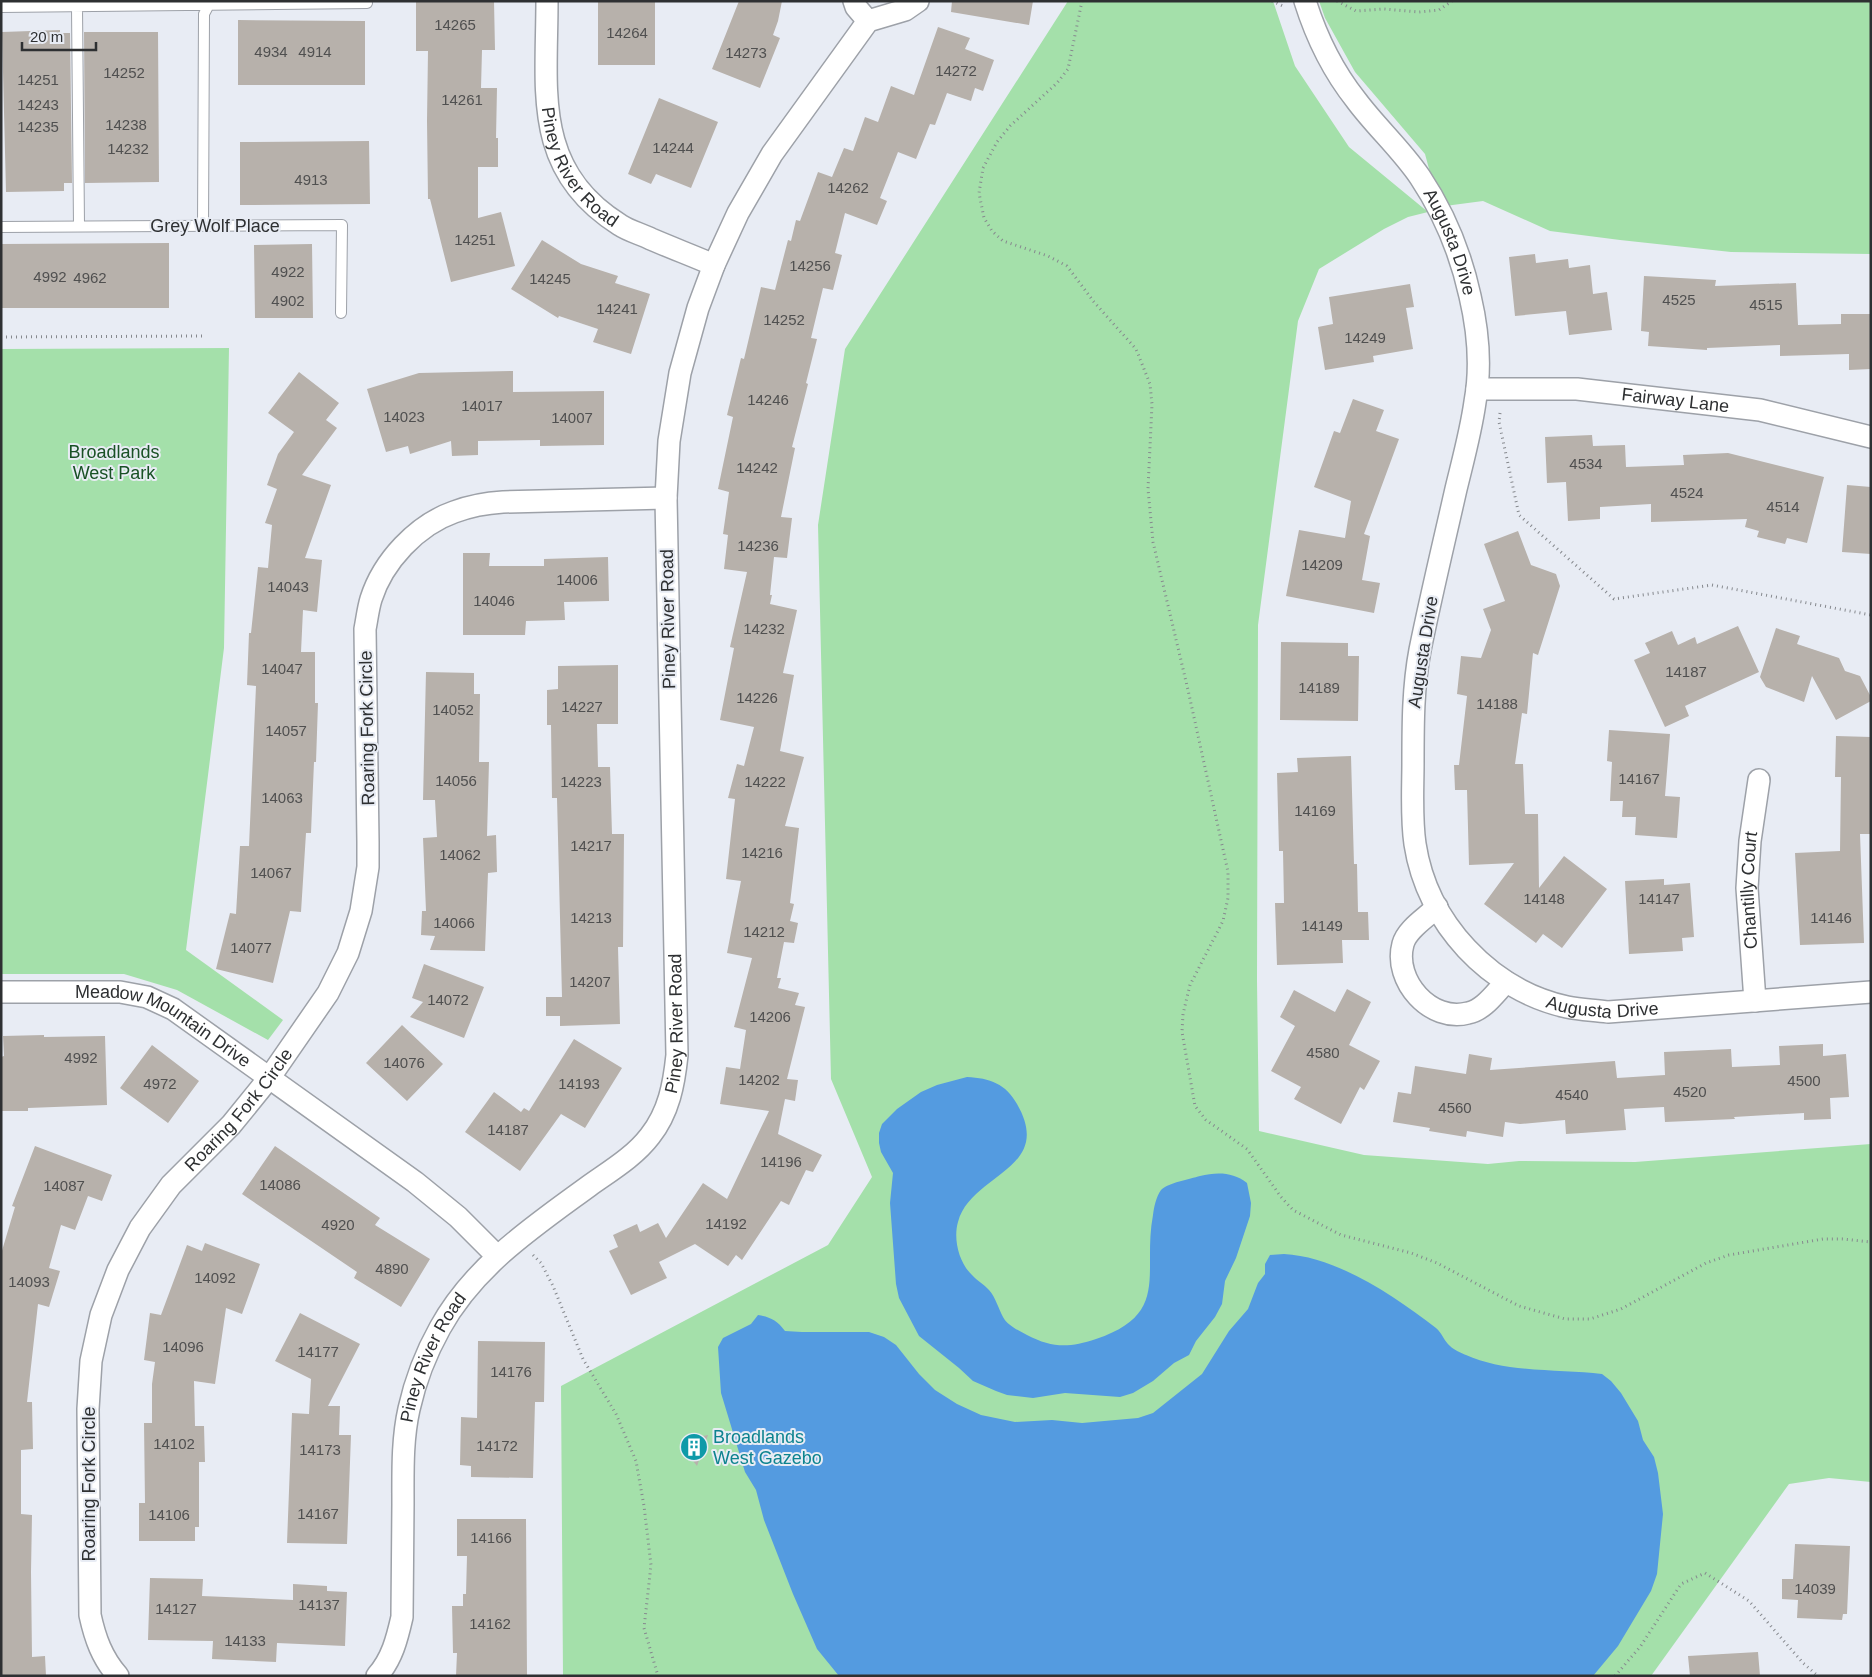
<svg xmlns="http://www.w3.org/2000/svg" width="1872" height="1677" viewBox="0 0 1872 1677" font-family="Arial,sans-serif">
  <rect width="100%" height="100%" fill="#e8ecf4"/>
  <path fill="#a4e0aa" d="M1068,1H1273L1295,66L1349,147L1428,212L1408,217L1384,229L1319,269L1298,321L1258,625L1257,981L1259,1131L1364,1155L1488,1164L1519,1161L1635,1162L1871,1144V1482L1829,1478L1789,1484L1651,1676H563L561,1386L828,1245L872,1177L831,1079L818,525L845,349Z
    M1319,1H1871V254L1731,252L1620,240L1550,231L1483,201L1445,206L1432,180L1425,154L1355,72L1325,18Z
    M229,348L224,648L186,950L283,1020L268,1040L177,990L124,974H1V349Z"/>
  <path fill="#549be0" d="M967,1077C990,1078 1006,1084 1017,1104C1055,1170 971,1173 958,1222C953,1239 959,1263 972,1275C977,1281 984,1284 989,1290C996,1298 998,1308 1003,1317C1008,1326 1018,1330 1027,1335C1052,1348 1069,1348 1096,1339C1171,1314 1142,1273 1153,1215C1154,1207 1156,1197 1161,1190C1168,1183 1190,1179 1200,1176C1217,1172 1233,1172 1247,1183L1251,1203L1250,1216L1236,1258L1225,1281L1222,1304L1215,1317L1196,1341L1189,1355L1174,1363L1153,1381L1133,1393L1120,1397L1065,1393L1033,1398L1007,1395L996,1391L973,1381L959,1368L919,1336L899,1298L896,1284L890,1203L893,1173L881,1152L879,1143V1133L882,1124L897,1109L921,1092L937,1085Z
    M1284,1254C1338,1257 1394,1296 1436,1328C1442,1333 1444,1341 1450,1346C1454,1350 1461,1353 1466,1355C1505,1373 1561,1369 1602,1374L1611,1381L1621,1393L1638,1421L1643,1440L1654,1457L1658,1473L1663,1514L1657,1574L1651,1591L1618,1646L1593,1676H839L817,1649L793,1594L764,1520L756,1490L745,1472L721,1393L718,1347L723,1338L751,1324L758,1315C770,1317 777,1320 785,1331L802,1332H869L884,1337L896,1345L919,1374L935,1390L957,1404L981,1415L1015,1422L1052,1420L1082,1423L1138,1418L1153,1413L1202,1374L1229,1331L1248,1309L1258,1283L1265,1274V1264L1270,1255Z"/>
  <path fill="#b7b1ab" d="M416,1H494L495,50H482L481,88H497L496,138H498V167H478V218L501,212L515,266L451,282L430,199H428L427,121L428,51H416Z
    M598,1H655V65H598Z
    M739,1H782L778,21L773,35L780,38L760,88L712,69Z
    M952,1H1033L1029,25L951,12Z
    M238,20L365,21V85H238Z
    M938,27L970,38L965,49L994,60L983,91L975,88L971,101L947,93L935,125L930,124L916,159L898,152L880,198L887,201L877,225L845,213L835,253L842,255L833,290L823,288L811,338L817,339L806,383L808,384L792,447L795,448L781,517L792,518L787,558L774,557L770,595H772L770,604L797,610L783,673L794,675L780,751L804,757L785,826L799,828L790,903L794,904L790,921L798,923L794,943L784,942L777,978H781L778,988L799,993L795,1005L805,1007L787,1079L798,1080L795,1101L785,1099L778,1134L822,1155L813,1172L806,1170L789,1205L781,1201L742,1260L736,1255L728,1266L695,1244L659,1262L667,1278L631,1295L609,1251L618,1247L613,1235L637,1224L640,1232L658,1223L666,1238L703,1183L727,1199L769,1111L720,1104L726,1067L740,1069L746,1030L734,1027L752,958L727,953L741,881L726,879L735,799L728,798L737,764L744,766L754,727L720,720L734,648L730,647L747,572L724,569L728,535L723,534L729,492L718,489L733,417L727,415L741,358L744,359L761,287L775,290L788,240L791,241L796,220L800,221L818,172L832,177L844,148L853,151L865,117L878,122L891,86L914,95Z
    M60,30V33H70L72,183H64V191L6,192L2,32Z
    M84,32H158L159,182L85,183Z
    M659,98L718,122L691,188L656,174L651,184L628,174Z
    M369,141L370,204L240,205V142Z
    M542,240L581,264L618,276L615,283L650,294L631,354L593,342L598,329L559,316L558,318L511,289Z
    M169,243V308H1V244Z
    M312,244L313,318H255L254,245Z
    M1535,254L1536,263L1568,259L1569,268L1590,265L1593,294L1607,292L1612,330L1569,335L1566,311L1515,316L1509,257Z
    M1644,276L1716,280L1715,286L1796,283L1798,325L1841,324V314H1871V369L1849,370V354L1780,356V345L1707,348V350L1648,346L1649,332L1641,331Z
    M1410,284L1414,307L1406,308L1413,349L1373,356L1374,362L1325,370L1318,327L1333,324L1329,297Z
    M513,371V392L604,391V445L540,446V440L478,441V455L452,456L451,441L410,454L408,446L386,452L367,389L419,373Z
    M299,372L339,403L326,420L337,428L302,475L331,485L305,558L322,560L317,612L303,610L301,652H315V703H318L316,762H314L311,833H306L301,912L290,911L273,983L216,969L230,913L236,914L240,846H249L256,686L247,685L249,633H251L258,567L268,568L272,525L265,523L277,489L267,485L278,454L294,432L268,413Z
    M1353,399L1384,410L1376,431L1399,439L1364,534L1370,536L1362,580L1380,583L1374,613L1286,596L1299,530L1345,538L1351,501L1314,487L1334,431L1340,433Z
    M1592,435L1593,446L1625,445L1626,467L1684,465L1683,455L1728,453L1824,477L1807,543L1787,538L1785,544L1757,537L1759,531L1745,527L1747,519L1651,522V504L1600,507V519L1568,521L1566,482L1547,483L1545,437Z
    M1847,485L1871,487V554L1842,552Z
    M1518,531L1531,565L1556,574L1560,586L1538,655L1533,653L1527,714L1522,713L1515,764H1523L1525,814H1538L1539,888L1564,856L1607,889L1562,948L1543,934L1536,943L1484,904L1514,863L1469,865L1467,790H1455L1454,765H1459L1467,696L1457,694L1461,656L1481,658L1491,630L1483,609L1505,601L1484,544Z
    M463,553H490L489,566H544V559L608,557L609,601L564,602L565,620L526,621L525,635H463Z
    M1738,626L1759,672L1685,706L1689,716L1665,727L1634,660L1650,653L1645,643L1672,631L1678,645L1695,637L1697,644Z
    M1776,628L1800,636L1797,644L1839,658L1845,671L1860,676L1871,697V701L1836,720L1812,676L1804,702L1766,687L1760,677Z
    M1281,642L1348,643V656H1359L1358,721L1280,720Z
    M618,665V724H597L598,767H610L612,834H624L623,947H618L620,1024L560,1026V1016H546V997H562L557,798H552L551,725H547V690L558,689V666Z
    M426,672L474,673V694H480L479,762H489L487,836L496,835L497,872L488,873L485,951L430,950L435,936L421,935L422,911H426L423,838L437,837L435,800H423Z
    M1609,730L1670,734L1665,796L1680,797L1677,838L1635,835L1636,817H1622L1623,801H1610L1612,762L1607,761Z
    M1836,736L1871,737V834H1860L1864,943L1800,945L1795,853L1840,851L1841,777H1835Z
    M1351,756L1354,864H1357L1358,912H1368L1369,940H1342L1343,963L1277,965L1275,903H1284L1283,851H1279L1277,773L1298,772L1297,758Z
    M1664,879V885L1690,883L1694,937L1682,938L1683,951L1629,954L1625,881Z
    M424,964L484,987L464,1038L410,1017L423,1002L412,998Z
    M1347,989L1371,1002L1349,1045L1380,1061L1364,1090L1360,1087L1341,1124L1294,1099L1301,1087L1271,1071L1295,1026L1280,1017L1294,990L1335,1012Z
    M402,1025L443,1064L407,1101L366,1063Z
    M44,1035V1037L105,1036L107,1105L28,1108V1111H1V1057L4,1056L3,1036Z
    M574,1039L622,1068L585,1128L561,1114L520,1171L465,1132L494,1092L521,1112L524,1108L529,1111Z
    M1823,1044V1056L1846,1054L1849,1097L1830,1098L1831,1119L1804,1120V1113L1734,1117L1735,1119L1665,1122L1664,1107L1624,1109L1626,1130L1566,1134L1565,1120L1520,1124L1505,1122L1503,1137L1467,1131L1466,1137L1429,1131L1430,1128L1393,1122L1398,1092L1411,1094L1415,1066L1466,1074L1469,1054L1492,1058L1490,1070L1615,1061L1617,1078L1665,1075L1664,1052L1731,1049L1732,1067L1780,1065L1779,1046Z
    M152,1045L199,1081L168,1123L120,1088Z
    M35,1146L112,1175L102,1201L88,1196L75,1230L61,1225L49,1268L60,1271L49,1307L38,1304L27,1402H32L33,1449L21,1450V1514L32,1515L31,1572L32,1657L45,1656L46,1676H1V1254L15,1207L12,1206Z
    M275,1146L380,1218L375,1225L430,1259L401,1307L354,1278L357,1272L242,1194Z
    M205,1243L260,1264L242,1314L226,1308L215,1384L194,1381L195,1426H204L205,1462H199V1527H195V1541H139V1503H145L144,1423H152V1384L155,1362L144,1360L150,1313L161,1315L187,1245L202,1251Z
    M300,1313L360,1344L328,1406H340L339,1435H351L347,1544L287,1543L292,1413L309,1414L311,1379L275,1361Z
    M478,1341L545,1342L544,1402H535L533,1478L471,1477V1466L460,1465L461,1417L477,1418Z
    M708,1435L697,1466L684,1449L687,1439Z
    M457,1519H526L527,1676H456L457,1653H453L452,1606H463V1594H466L467,1556H457Z
    M1795,1544L1850,1546L1847,1614H1843L1842,1620L1797,1618L1798,1600L1782,1599V1579H1793Z
    M150,1578L203,1579L202,1596L293,1600V1584L327,1586V1591L347,1592L345,1646L277,1643L276,1662L212,1659L213,1641L148,1640Z
    M1758,1652L1760,1676H1690L1688,1656Z"/>
  <g fill="none" stroke-linecap="round" stroke-linejoin="round">
    <g stroke="#9da1a8" stroke-width="12">
      <path id="service" d="M1,7L367,3
        M77,7L79,226
        M203,226L204,14L211,1
        M1,227L342,225L341,313"/>
    </g>
    <g stroke="#9da1a8" stroke-width="24">
      <g id="minor">
        <path id="s1" d="M547,1C547,91 532,170 620,225C629,231 641,234 651,239C672,248 693,256 714,265"/>
        <path d="M854,1L856,7L868,21"/>
        <path id="s2" d="M1305,1C1316,36 1333,71 1356,100C1376,127 1401,149 1420,177C1444,213 1461,255 1470,296C1478,330 1481,369 1475,402C1471,431 1463,460 1456,489C1444,542 1431,596 1420,650C1413,687 1413,724 1413,762C1413,789 1411,817 1415,844C1427,923 1490,990 1567,1007C1581,1010 1595,1010 1608,1012L1871,992"/>
        <path id="s3" d="M1477,389H1577L1760,410L1871,437"/>
        <path d="M1437,907C1426,918 1407,929 1403,944C1393,981 1431,1023 1468,1013C1484,1010 1495,993 1506,982"/>
        <path id="s4" d="M1,992H120L147,997L173,1009L415,1182L458,1217L497,1256"/>
        <path id="s5" d="M1755,1001L1747,888L1750,841L1759,780"/>
        <path id="s6" d="M118,1676C102,1658 95,1638 90,1615L88,1409L91,1361L101,1315L118,1270L140,1228L171,1185L231,1125L270,1077L328,993L348,953L361,911L368,867V842L365,629C367,619 368,609 371,599C383,561 417,525 454,512C470,506 486,503 503,502L666,498"/>
        <path id="s7" d="M377,1676C392,1659 397,1639 402,1617C402,1579 403,1541 403,1504C403,1472 402,1440 409,1409C415,1382 426,1353 440,1328C474,1266 533,1227 589,1186C610,1171 634,1157 650,1136C669,1112 674,1084 677,1055L666,498L669,441L680,373L698,308L714,265L738,213L772,154L868,21L905,10L918,1"/>
      </g>
    </g>
    <path stroke="#86898e" stroke-width="3" stroke-dasharray="1 4" stroke-linecap="butt" d="M1082,1L1068,69L1057,83L1010,126L997,142L983,168L979,193L984,218L992,231L1003,241L1048,256L1067,266L1094,302L1136,349L1150,384L1152,404L1148,489L1153,542L1188,690L1228,872V898L1223,921L1190,985L1183,1014L1182,1032L1195,1106L1206,1120L1247,1149L1281,1197L1293,1210L1341,1235L1411,1253L1437,1263L1519,1306L1565,1319H1590L1621,1309L1706,1263L1729,1255L1823,1239H1842L1871,1242
      M1272,1L1283,6
      M1337,1L1356,11L1384,9L1419,12L1439,10L1452,1
      M1,337L202,336
      M1500,413L1499,422L1519,515L1614,599L1712,585L1871,615
      M533,1255L541,1263L553,1286L583,1359L616,1414L636,1461L644,1506L651,1565L644,1628L658,1676
      M1615,1676L1640,1647L1681,1584L1705,1573L1749,1601L1803,1663L1818,1676"/>
    <use href="#service" stroke="#fff" stroke-width="10"/>
    <use href="#minor" stroke="#fff" stroke-width="21"/>
  </g>
  <defs>
    <g id="building-disc" transform="scale(1.4375)"><circle r="9.5" fill="#0f9aa8" stroke="#e8ecf4"/><path d="M-4-6H4V6H1V3H-1V6H-4ZM-2.5-4.3h1.7v1.8h-1.7ZM.8-4.3h1.7v1.8H.8ZM-2.5-1h1.7V.8h-1.7ZM.8-1h1.7V.8H.8Z" fill="#fff"/></g>
  </defs>
  <g fill-rule="evenodd">
    <use href="#building-disc" x="694" y="1447"/>
  </g>
  <g text-anchor="middle" stroke-width="4" stroke-linejoin="round" paint-order="stroke">
    <g font-size="15" fill="#505050">
      <text x="455" y="30">14265</text>
      <text x="627" y="38">14264</text>
      <text x="271" y="57">4934</text>
      <text x="315" y="57">4914</text>
      <text x="746" y="58">14273</text>
      <text x="956" y="76">14272</text>
      <text x="124" y="78">14252</text>
      <text x="38" y="85">14251</text>
      <text x="462" y="105">14261</text>
      <text x="38" y="110">14243</text>
      <text x="126" y="130">14238</text>
      <text x="38" y="132">14235</text>
      <text x="673" y="153">14244</text>
      <text x="128" y="154">14232</text>
      <text x="311" y="185">4913</text>
      <text x="848" y="193">14262</text>
      <text x="475" y="245">14251</text>
      <text x="810" y="271">14256</text>
      <text x="288" y="277">4922</text>
      <text x="50" y="282">4992</text>
      <text x="90" y="283">4962</text>
      <text x="550" y="284">14245</text>
      <text x="1679" y="305">4525</text>
      <text x="288" y="306">4902</text>
      <text x="1766" y="310">4515</text>
      <text x="617" y="314">14241</text>
      <text x="784" y="325">14252</text>
      <text x="1365" y="343">14249</text>
      <text x="768" y="405">14246</text>
      <text x="482" y="411">14017</text>
      <text x="404" y="422">14023</text>
      <text x="572" y="423">14007</text>
      <text x="1586" y="469">4534</text>
      <text x="757" y="473">14242</text>
      <text x="1687" y="498">4524</text>
      <text x="1783" y="512">4514</text>
      <text x="758" y="551">14236</text>
      <text x="1322" y="570">14209</text>
      <text x="577" y="585">14006</text>
      <text x="288" y="592">14043</text>
      <text x="494" y="606">14046</text>
      <text x="764" y="634">14232</text>
      <text x="282" y="674">14047</text>
      <text x="1686" y="677">14187</text>
      <text x="1319" y="693">14189</text>
      <text x="757" y="703">14226</text>
      <text x="1497" y="709">14188</text>
      <text x="582" y="712">14227</text>
      <text x="453" y="715">14052</text>
      <text x="286" y="736">14057</text>
      <text x="1639" y="784">14167</text>
      <text x="456" y="786">14056</text>
      <text x="581" y="787">14223</text>
      <text x="765" y="787">14222</text>
      <text x="282" y="803">14063</text>
      <text x="1315" y="816">14169</text>
      <text x="591" y="851">14217</text>
      <text x="762" y="858">14216</text>
      <text x="460" y="860">14062</text>
      <text x="271" y="878">14067</text>
      <text x="1544" y="904">14148</text>
      <text x="1659" y="904">14147</text>
      <text x="591" y="923">14213</text>
      <text x="1831" y="923">14146</text>
      <text x="454" y="928">14066</text>
      <text x="1322" y="931">14149</text>
      <text x="764" y="937">14212</text>
      <text x="251" y="953">14077</text>
      <text x="590" y="987">14207</text>
      <text x="448" y="1005">14072</text>
      <text x="770" y="1022">14206</text>
      <text x="1323" y="1058">4580</text>
      <text x="81" y="1063">4992</text>
      <text x="404" y="1068">14076</text>
      <text x="759" y="1085">14202</text>
      <text x="1804" y="1086">4500</text>
      <text x="160" y="1089">4972</text>
      <text x="579" y="1089">14193</text>
      <text x="1690" y="1097">4520</text>
      <text x="1572" y="1100">4540</text>
      <text x="1455" y="1113">4560</text>
      <text x="508" y="1135">14187</text>
      <text x="781" y="1167">14196</text>
      <text x="280" y="1190">14086</text>
      <text x="64" y="1191">14087</text>
      <text x="726" y="1229">14192</text>
      <text x="338" y="1230">4920</text>
      <text x="392" y="1274">4890</text>
      <text x="215" y="1283">14092</text>
      <text x="29" y="1287">14093</text>
      <text x="183" y="1352">14096</text>
      <text x="318" y="1357">14177</text>
      <text x="511" y="1377">14176</text>
      <text x="174" y="1449">14102</text>
      <text x="497" y="1451">14172</text>
      <text x="320" y="1455">14173</text>
      <text x="318" y="1519">14167</text>
      <text x="169" y="1520">14106</text>
      <text x="491" y="1543">14166</text>
      <text x="1815" y="1594">14039</text>
      <text x="319" y="1610">14137</text>
      <text x="176" y="1614">14127</text>
      <text x="490" y="1629">14162</text>
      <text x="245" y="1646">14133</text>
    </g>
    <g font-size="18" fill="#2e3032" stroke="#e8ecf4">
      <text dy="6" stroke="none"><textPath href="#s1" startOffset="176">Piney River Road</textPath></text>
      <text x="215" y="232">Grey Wolf Place</text>
      <text dy="6" stroke="none"><textPath href="#s2" startOffset="284">Augusta Drive</textPath></text>
      <text dy="6" stroke="none"><textPath href="#s3" startOffset="199">Fairway Lane</textPath></text>
      <text transform="translate(668 619) rotate(-91)" y="6">Piney River Road</text>
      <text transform="translate(1423 652) rotate(-81)" y="6">Augusta Drive</text>
      <text transform="translate(367 728) rotate(-91)" y="6">Roaring Fork Circle</text>
      <text dy="6" stroke="none"><textPath href="#s5" startOffset="111">Chantilly Court</textPath></text>
      <text dy="6" stroke="none"><textPath href="#s2" startOffset="1169">Augusta Drive</textPath></text>
      <text dy="6" stroke="none"><textPath href="#s7" startOffset="765">Piney River Road</textPath></text>
      <text dy="6" stroke="none"><textPath href="#s4" startOffset="171">Meadow Mountain Drive</textPath></text>
      <text dy="6" stroke="none"><textPath href="#s6" startOffset="619">Roaring Fork Circle</textPath></text>
      <text dy="6" stroke="none"><textPath href="#s7" startOffset="330">Piney River Road</textPath></text>
      <text transform="translate(89 1484) rotate(-90)" y="6">Roaring Fork Circle</text>
    </g>
    <g font-size="18" fill="#195125" stroke="#e8ecf4">
      <text x="114" y="458">Broadlands<tspan x="114" dy="21">West Park</tspan></text>
    </g>
    <g font-size="18" fill="#0d838f" stroke="#e8ecf4" text-anchor="start">
      <text x="713" y="1443">Broadlands<tspan x="713" dy="21">West Gazebo</tspan></text>
    </g>
  </g>
  <rect width="1872" height="1677" fill="none" stroke="#2e3032" stroke-width="5"/>
  <path d="M22 42v8h74v-8" fill="none" stroke="#2e3032" stroke-width="2.5"/>
  <text x="30" y="42" font-size="15" fill="#2e3032" stroke="#e8ecf4" stroke-width="4" paint-order="stroke">20 m</text>
</svg>
